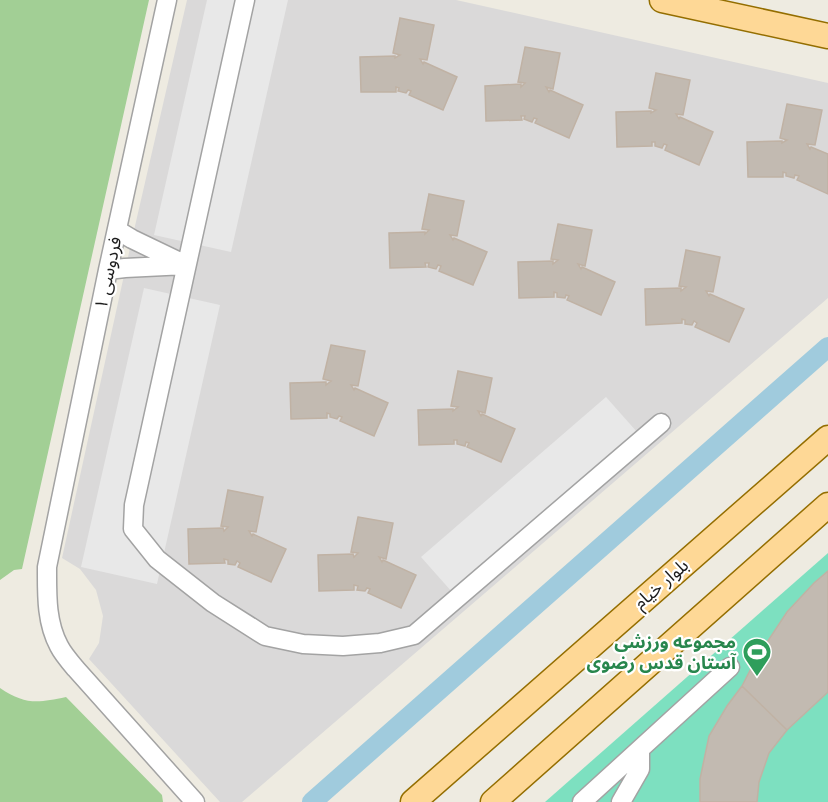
<svg xmlns="http://www.w3.org/2000/svg" width="828" height="802" viewBox="0 0 828 802" font-family="'Fira Sans','Noto Sans Arabic',sans-serif">
  <rect width="100%" height="100%" fill="#eeebe1"/>
  <path fill="#dad9d9" d="M187,0H456L828,83V298L242,802H220L89,659L99,643L103,616L96,590L80,569L62,558L132,239Z"/>
  <path fill="#a2cf95" d="M0,0H149L22,569L14,570L0,580Z
    M0,688C25,705 38,703 66,697L162,795L163,802H0Z"/>
  <path fill="#7de0c0" d="M828,553V802H545Z"/>
  <path fill="#e8e8e8" d="M207,0H288L231,252L154,235Z
    M144,288L220,305L157,584L81,567Z
    M606,397L645,441L460,601L421,557Z"/>
  <g fill="none" stroke-linecap="round" stroke-linejoin="round">
    <path stroke="#a0cbdd" stroke-width="20" d="M312,802L828,347"/>
  </g>
  <path fill="#c2bab1" stroke="#c0b2a4" stroke-width="1.5" d="M400,18L434,25L427,60L420,59L423,64L424,62L457,77L443,110L409,95L411,91L408,90L406,93L398,91L399,88L396,87V92H361L360,57L395,56V58L400,55L393,53Z
    M525,47L560,53L553,89L546,87L549,92L550,90L583,105L569,138L535,123L537,119L534,118L532,122L524,119L525,116H521L522,120L486,121L485,86L521,84V87L525,83L518,82Z
    M656,73L690,80L683,115L676,114L679,119L680,117L713,132L699,165L665,150L667,145L664,144L662,148L655,146V142H652V146L617,147L616,112L651,111V113L656,110L649,108Z
    M787,104L822,110L815,145L807,144L810,149L811,147L828,154V194L797,180L799,176L795,175L794,178L786,176V173L783,172V177H748L747,142L782,141V143L787,140L780,138Z
    M429,194L464,201L457,236L450,235L453,240L454,238L487,252L473,285L439,271L441,266L438,265L436,269L428,267L429,263H425L426,267L390,268L389,233L425,232V234L429,230L422,229Z
    M558,224L592,230L585,266L578,264L581,269L582,267L615,282L601,315L567,300L569,296L566,295L565,298L557,297V293L554,292V297L519,298L518,262L553,261V264L558,260L551,259Z
    M686,250L720,257L713,292L706,291L709,296L710,294L744,309L729,342L695,327L697,323L694,321L692,325L685,324V320L682,319V323L646,325L645,289L681,288V291L686,287L679,286Z
    M331,345L365,351L358,386L351,385L354,390L355,388L388,403L374,436L340,421L342,417L339,416L337,419L330,417V414L327,413V418L291,419L290,383L326,382V385L331,381L323,379Z
    M458,371L492,378L485,413L478,411L481,416L482,414L515,429L501,462L467,447L469,443L466,442L465,446L457,444V440H454V444L419,445L418,410L453,409V411L458,407L451,406Z
    M228,490L263,497L256,532L249,531L252,536L253,534L286,549L271,582L238,567L240,563L237,561L235,565L228,564V560L224,559L225,563L189,564L188,529L223,528L224,531L228,527L221,526Z
    M358,517L393,523L386,559L379,557L382,562L383,560L416,575L401,608L368,593L370,589L367,588L365,591L357,590L358,586L354,585V590L319,591L318,555L353,554L354,557L358,553L351,552Z
    M828,571V692L787,730L742,686L756,659L787,612L814,583Z
    M742,686L787,730L769,753L759,782L757,802H700V779L709,736L727,706Z"/>
  <g fill="none" stroke-linecap="round" stroke-linejoin="round">
    <g stroke="#a3a3a3" stroke-width="21">
      <path id="minor" d="M167,0L108,270L47,567C47,594 46,622 59,646C63,654 70,662 76,669L195,802
        M245,0L134,505L133,529L157,559L213,603L265,636L303,644L343,646L380,643L414,635L661,423
        M108,270L125,268L186,265L132,239L117,230
        M582,802L730,667
        M621,802L640,769V750"/>
    </g>
    <g stroke="#946e00" stroke-width="27">
      <path id="major" d="M662,0L828,36
        M413,802L828,438
        M493,802L828,505"/>
    </g>
    <use href="#minor" stroke="#fff" stroke-width="18"/>
    <use href="#major" stroke="#fed896" stroke-width="24"/>
  </g>
  <defs>
    <g id="stadium-pin" transform="scale(1.5)"><path d="M0 17L-7.5 6A9.5 9.5 0 1 1 7.5 6Z" fill="#2e9e5b" stroke="#fff"/><path d="M0-5a6.5 5 0 1 0 0 10a6.5 5 0 1 0 0-10ZM-3.5-1.8h7v3.6h-7Z" fill="#fff"/></g>
  </defs>
  <g fill-rule="evenodd">
    <use href="#stadium-pin" x="757" y="652"/>
  </g>
  <g text-anchor="middle" stroke-width="4.5" stroke-linejoin="round" paint-order="stroke">
    <g font-size="18" fill="#1c1c1c" stroke="#fff">
      <text transform="translate(108 273) rotate(-78)" y="6">فردوسی ۱</text>
      <text transform="translate(661 584) rotate(-41)" y="6">بلوار خیام</text>
    </g>
    <g font-size="18" font-weight="bold" fill="#27864d" stroke="#fff" text-anchor="end">
      <text x="736" y="648">مجموعه ورزشی<tspan x="736" dy="21">آستان قدس رضوی</tspan></text>
    </g>
  </g>
</svg>
